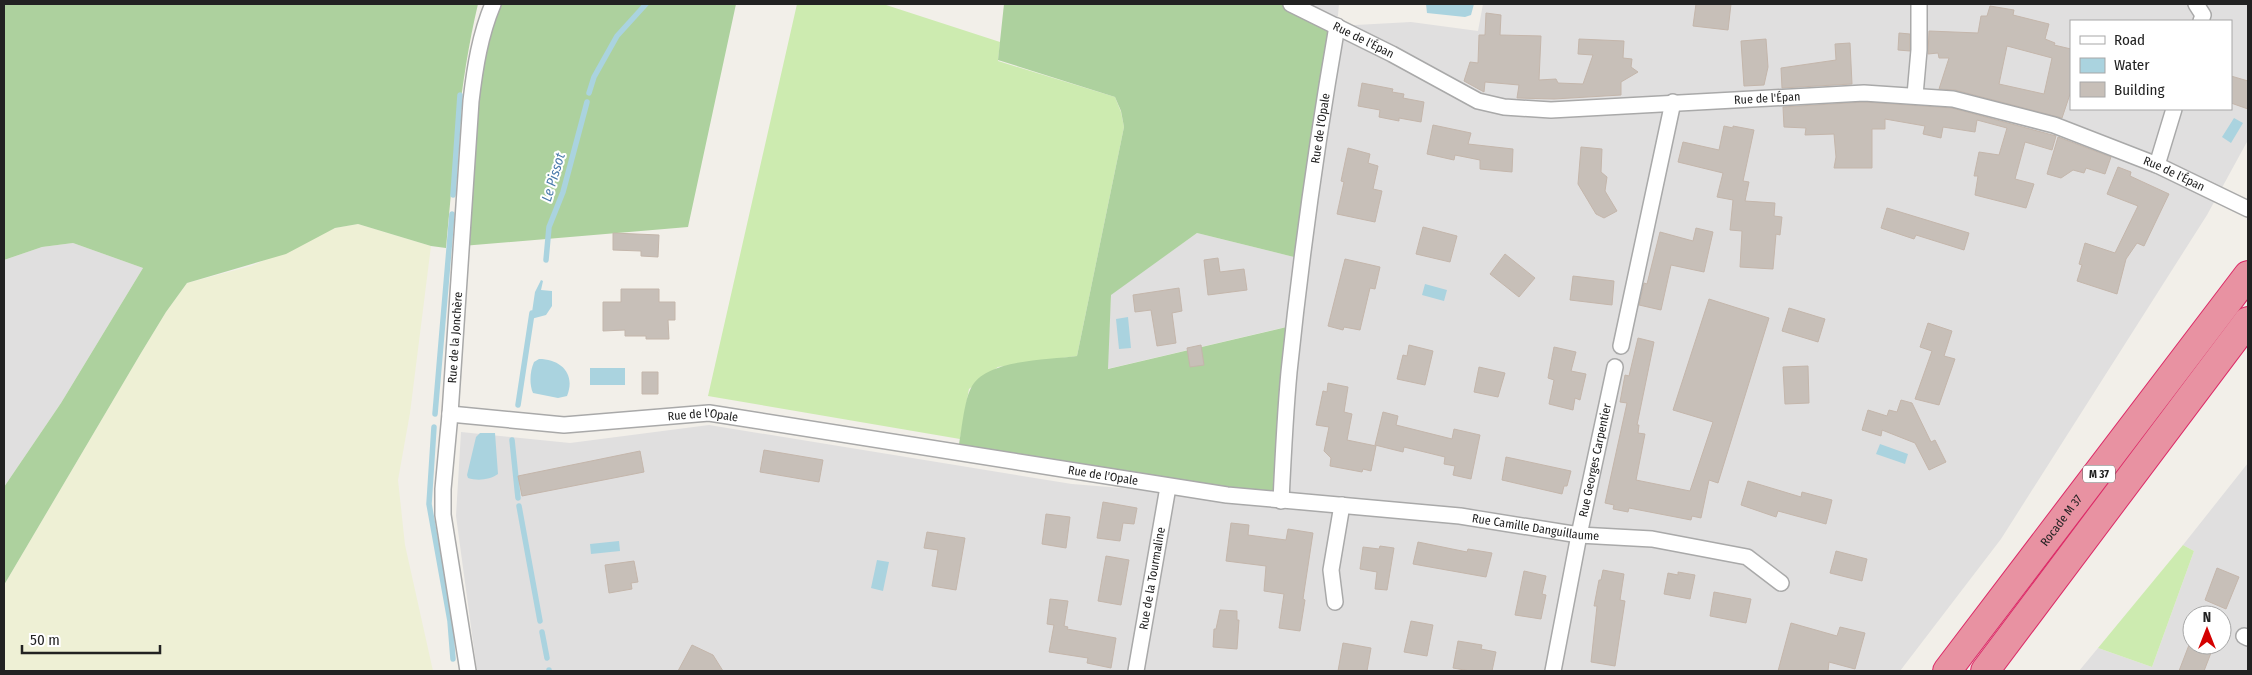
<svg xmlns="http://www.w3.org/2000/svg" width="2252" height="675" viewBox="0 0 2252 675" font-family="'Fira Sans Condensed',sans-serif">
  <rect width="100%" height="100%" fill="#f2efe9"/>
  <path fill="#e0dfdf" fill-rule="evenodd" d="M1291,4H1339L1337,26L1411,22L1478,31L1483,4H2248V140L2207,215L2001,539L1900,671H477L456,516L461,432L570,443L709,425L1072,484L1280,501L1294,325L1107,369L1111,294L1197,233L1302,259ZM2071,21H2231V109H2071Z
    M73,243L143,268L61,403L4,487V260L42,247Z
    M2248,463V671H2079L2098,648L2152,667L2194,551L2183,545ZM2192,615H2222V645H2192Z"/>
  <path fill="#eef0d5" d="M358,224L431,246L410,413L398,480L405,545L433,671H4V585L141,353L166,312L187,283L251,266L335,228Z"/>
  <path fill="#cdebb0" d="M797,4H883L1000,42L998,61L1115,97L1121,112L1124,127L1077,356L998,367L969,389L960,439L708,396Z
    M2183,545L2194,551L2152,667L2098,648Z"/>
  <path fill="#add19e" d="M4,4H478C459,84 454,166 446,248L431,246L358,224L335,228L286,254L187,283L166,312L141,353L4,585V487L61,403L143,268L73,243L42,247L4,260Z
    M493,4H736L688,227L462,246L471,101Z
    M1004,4H1291L1337,26L1302,259L1197,233L1111,295L1108,369L1295,325L1281,501L958,451C961,435 964,401 971,388C985,359 1048,360 1077,356L1124,127L1121,111L1115,97L998,60Z"/>
  <path fill="#aad3df" d="M1426,4H1474L1471,15L1465,17L1427,13Z
    M2234,118L2243,123L2231,143L2222,137Z
    M541,280L543,281L541,290L552,291V306L546,315L531,319L535,292Z
    M1425,284L1447,290L1444,301L1422,295Z
    M1128,317L1131,348L1119,349L1116,319Z
    M539,359C561,359 576,374 567,396L558,398L533,393C529,384 530,371 534,362Z
    M590,368H625V385H590Z
    M480,433H495L498,474C490,480 477,481 468,478L467,475L476,437Z
    M1880,444L1908,454L1905,464L1876,454Z
    M619,541L620,551L591,554L590,544Z
    M877,560L889,562L883,591L871,588Z"/>
  <g fill="none" stroke-linecap="round" stroke-linejoin="round">
    <path stroke="#aad3df" stroke-width="5.5" d="M589,93L594,77L617,36L646,4
      M453,195L460,95
      M546,260L549,227L563,192L587,102
      M518,405L532,313
      M435,414L452,214
      M434,427L429,504L450,621L453,659
      M512,440L518,498
      M519,506L540,621
      M542,632L547,658
      M549,670V671"/>
  </g>
  <path fill="#c7bfb8" stroke="#c4b6ab" fill-rule="evenodd" d="M1696,4H1731L1728,30L1693,26Z
    M1990,6L2014,10L2013,15L2049,24L2045,39L2055,43L2054,45L2071,49V91L2062,118L1955,90L1939,89L1949,58H1939L1938,53L1928,54L1929,31L1978,33L1981,16H1987ZM2007,46L2052,58L2044,94L1999,84Z
    M1486,13L1501,15L1500,35L1541,36L1539,80L1556,79L1558,83L1583,84L1593,55L1578,54L1579,39L1624,41L1623,58L1632,59L1631,67L1638,72L1621,82V95L1554,99L1517,98L1519,85L1485,82L1484,92L1464,81L1470,62L1478,63L1479,35H1485Z
    M1899,33L1910,34V51L1898,50Z
    M1766,39L1768,67L1764,85L1744,86L1741,41Z
    M1850,43L1852,84L1782,88L1781,68L1836,60L1835,44Z
    M2231,76L2248,81V109L2231,103Z
    M1362,83L1393,89L1392,92L1404,94L1403,98L1424,102L1421,122L1399,118V121L1379,117L1380,110L1358,106Z
    M1864,102L1952,108L2056,136L2052,150L2025,142L2015,179L2034,184L2026,208L1975,195L1978,176H1974L1979,152L1999,155L2007,128L1977,120L1975,132L1943,127L1941,138L1923,134L1925,126L1885,119V129H1872V168H1834L1836,157L1834,134L1805,135L1806,128L1784,127L1783,107Z
    M1433,125L1471,133L1468,144L1513,149L1512,172L1480,169V160L1455,155L1454,160L1427,154Z
    M1724,126L1733,128V126L1754,130L1743,181L1749,182L1745,201L1775,203L1774,216L1782,217L1780,235L1776,234L1773,269L1740,267L1742,231L1730,230L1733,200L1717,197L1723,173L1678,162L1683,142L1719,150Z
    M2058,137L2111,157L2105,174L2086,168L2084,173L2073,170L2061,178L2047,174Z
    M1581,147L1602,149L1601,172L1607,177L1605,191L1617,211L1604,218L1596,214L1578,184Z
    M1348,148L1370,154L1368,163L1378,166L1373,189L1382,191L1375,222L1337,214L1344,182L1341,181Z
    M2118,167L2131,172L2130,176L2169,194L2144,246L2137,243L2126,259L2117,294L2077,281L2082,265L2079,264L2085,243L2115,253L2138,206L2107,194Z
    M1887,208L1969,233L1964,250L1916,235L1914,239L1881,228Z
    M1423,227L1457,236L1450,262L1416,254Z
    M1696,228L1713,232L1704,272L1671,265L1661,310L1639,305L1644,283L1647,284L1660,232L1693,241Z
    M613,233L659,235L658,257L641,256V251L613,250Z
    M1505,254L1535,278L1519,297L1490,274Z
    M1218,258L1220,272L1244,269L1247,290L1208,295L1204,260Z
    M1345,259L1380,267L1375,289L1370,288L1360,330L1344,327L1343,330L1328,326Z
    M1573,276L1614,281L1612,305L1570,300Z
    M1179,288L1182,311L1172,313L1176,343L1157,346L1151,310L1135,312L1133,295Z
    M621,289H659V302H675V320H668L669,339H646V336H625V330L603,331V302H621Z
    M1709,299L1769,318L1718,483L1709,480L1701,518L1692,516L1691,520L1629,508L1628,512L1613,509L1614,505L1605,503L1627,403L1620,402L1625,375L1629,376L1638,338L1654,342L1637,425H1639L1638,433L1645,434L1636,480L1690,491L1713,422L1673,410Z
    M1789,308L1825,319L1818,342L1782,331Z
    M1928,323L1952,331L1944,356L1955,359L1939,405L1915,399L1932,351L1920,347Z
    M1201,345L1204,365L1190,367L1187,348Z
    M1409,345L1433,351L1425,385L1397,379L1403,355L1407,356Z
    M1554,347L1576,352L1571,371L1586,374L1580,400L1575,398L1573,410L1549,404L1554,380L1548,378Z
    M1808,366L1809,403L1785,404L1783,367Z
    M1479,367L1505,373L1498,397L1474,392Z
    M642,372H658V394H642Z
    M1328,383L1348,387L1344,412L1352,414L1347,440L1376,446L1371,471L1363,469L1362,472L1330,466L1331,458L1324,451L1329,427L1316,425L1323,391L1327,392Z
    M1901,400L1912,403L1931,442L1935,440L1946,462L1929,470L1915,443L1882,430L1881,436L1862,430L1868,410L1887,416L1889,410L1897,412Z
    M1383,412L1398,416L1396,425L1452,439L1454,429L1480,435L1471,479L1453,475L1455,466L1444,464L1445,457L1404,447L1403,452L1375,445Z
    M764,450L823,460L819,482L760,472Z
    M640,451L644,472L522,496L518,476Z
    M1506,457L1571,471L1567,486H1564L1562,494L1502,480Z
    M1748,481L1801,497L1802,492L1832,500L1826,524L1778,511L1776,517L1741,505Z
    M1103,502L1137,508L1134,524L1123,523L1120,541L1097,538Z
    M1046,514L1070,517L1066,548L1042,544Z
    M1231,523L1249,525L1248,535L1286,540L1288,529L1313,533L1304,592L1303,599L1305,600L1300,631L1279,628L1284,594L1264,591L1266,566L1226,561Z
    M927,532L965,538L956,590L932,586L938,550L924,548Z
    M1418,542L1467,552L1468,549L1492,553L1486,577L1413,564Z
    M1380,546L1394,548L1387,590L1375,589L1377,572L1360,569L1363,547L1379,549Z
    M1836,551L1867,559L1862,581L1830,573Z
    M1106,556L1129,560L1121,605L1098,601Z
    M634,561L638,582L631,583L632,589L609,593L605,565Z
    M2217,568L2239,577L2226,609L2205,600Z
    M1603,570L1624,574L1620,600L1625,601L1615,666L1591,662L1597,606H1594L1599,580H1601Z
    M1524,571L1546,576L1542,594L1546,595L1541,619L1515,615Z
    M1678,572L1695,575L1690,599L1664,594L1668,573L1678,575Z
    M1714,592L1751,599L1746,623L1710,616Z
    M1050,599L1068,601L1064,626L1068,627L1067,629L1116,638L1111,668L1087,663L1088,658L1049,652L1054,625L1047,624Z
    M1220,610L1237,611V620H1239L1237,649L1213,647L1214,629H1216Z
    M1411,621L1433,625L1427,656L1404,652Z
    M1791,623L1837,636L1840,627L1865,633L1855,669L1829,662L1828,671H1778Z
    M1458,641L1482,645L1481,649L1496,652L1492,671H1470L1453,668Z
    M1343,643L1371,648L1367,671H1338Z
    M692,645L713,655L723,671H678Z
    M2189,645H2214L2204,671H2179Z"/>
  <g fill="none" stroke-linecap="round" stroke-linejoin="round">
    <g stroke="#a9a9a9" stroke-width="18">
      <g id="street">
        <path id="s1" d="M1291,4L1392,54L1478,101L1504,107L1551,110L1864,93L1953,99L2054,125L2157,165L2248,209"/>
        <path d="M2196,4L2203,15L2201,21"/>
        <path d="M1915,95L1919,50V4"/>
        <path d="M2157,165L2174,109"/>
        <path d="M1621,346L1673,102"/>
        <path id="s2" d="M450,414L564,425L709,413L1227,495L1460,516L1579,535L1652,539L1747,557L1781,583"/>
        <path id="s3" d="M1281,501C1283,458 1285,415 1289,372C1301,256 1317,141 1337,26"/>
        <path d="M1335,602L1331,570L1342,505"/>
        <path d="M2244,636L2248,638"/>
        <path id="s4" d="M468,671L443,515V489L450,414L471,101C475,67 480,35 493,4"/>
        <path id="s5" d="M1136,671L1168,487"/>
        <path id="s6" d="M1553,671L1579,535L1615,367"/>
      </g>
    </g>
    <g stroke="#dc2a67" stroke-width="30">
      <g id="highway">
        <path id="s7" d="M1947,671L2248,275"/>
        <path d="M1985,671L2248,321"/>
      </g>
    </g>
    <use href="#street" stroke="#fff" stroke-width="15"/>
    <use href="#highway" stroke="#e892a2" stroke-width="28"/>
  </g>
  <g text-anchor="middle" stroke-width="4" stroke-linejoin="round" paint-order="stroke">
    <rect fill="#fff" stroke="#646464" stroke-width="1" x="2083" y="465.5" width="32" height="17" rx="4"/>
    <g font-size="11" font-weight="bold" fill="#222">
      <text x="2099" y="478">M 37</text>
    </g>
    <g font-size="12" fill="#222" stroke="#fff">
      <text dy="4" stroke="none"><textPath href="#s1" startOffset="81">Rue de l'Épan</textPath></text>
      <text dy="4" stroke="none"><textPath href="#s1" startOffset="501">Rue de l'Épan</textPath></text>
      <text dy="4" stroke="none"><textPath href="#s3" startOffset="375">Rue de l'Opale</textPath></text>
      <text dy="4" stroke="none"><textPath href="#s1" startOffset="921">Rue de l'Épan</textPath></text>
      <text dy="4" stroke="none"><textPath href="#s4" startOffset="336">Rue de la Jonchère</textPath></text>
      <text dy="4" stroke="none"><textPath href="#s2" startOffset="254">Rue de l'Opale</textPath></text>
      <text dy="4" stroke="none"><textPath href="#s6" startOffset="215">Rue Georges Carpentier</textPath></text>
      <text dy="4" stroke="none"><textPath href="#s2" startOffset="659">Rue de l'Opale</textPath></text>
      <text dy="4" stroke="none"><textPath href="#s7" startOffset="189">Rocade M 37</textPath></text>
      <text dy="4" stroke="none"><textPath href="#s2" startOffset="1095">Rue Camille Danguillaume</textPath></text>
      <text dy="4" stroke="none"><textPath href="#s5" startOffset="94">Rue de la Tourmaline</textPath></text>
    </g>
    <g font-size="14" font-style="italic" fill="#4a7aab" stroke="#fff">
      <text transform="translate(553 177) rotate(-73)" y="5">Le Pissot</text>
    </g>
  </g>
  <rect width="2252" height="675" fill="none" stroke="#222222" stroke-width="10"/>
  <rect x="2070" y="20" width="162" height="90" fill="#ffffff" stroke="#a7a7a7"/>
  <rect x="2080" y="36" width="25" height="8" fill="#ffffff" stroke="#a7a7a7"/>
  <text x="2114" y="45" font-size="15" fill="#222222">Road</text>
  <rect x="2080" y="58" width="25" height="15" fill="#aad3df" stroke="#a7a7a7"/>
  <text x="2114" y="70" font-size="15" fill="#222222">Water</text>
  <rect x="2080" y="82" width="25" height="15" fill="#c7bfb8" stroke="#a7a7a7"/>
  <text x="2114" y="95" font-size="15" fill="#222222">Building</text>
  <g transform="translate(2207 630)"><circle r="24" fill="#ffffff" stroke="#a7a7a7"/>
  <path d="M0-4L9 19L0 12L-9 19Z" fill="#d40000"/>
  <text y="-8" font-size="14" font-weight="bold" text-anchor="middle" fill="#222222">N</text>
  </g>
  <path d="M22 645v8h138v-8" fill="none" stroke="#222222" stroke-width="2.5"/>
  <text x="30" y="645" font-size="15" fill="#222222" stroke="#ffffff" stroke-width="4" paint-order="stroke">50 m</text>
</svg>
